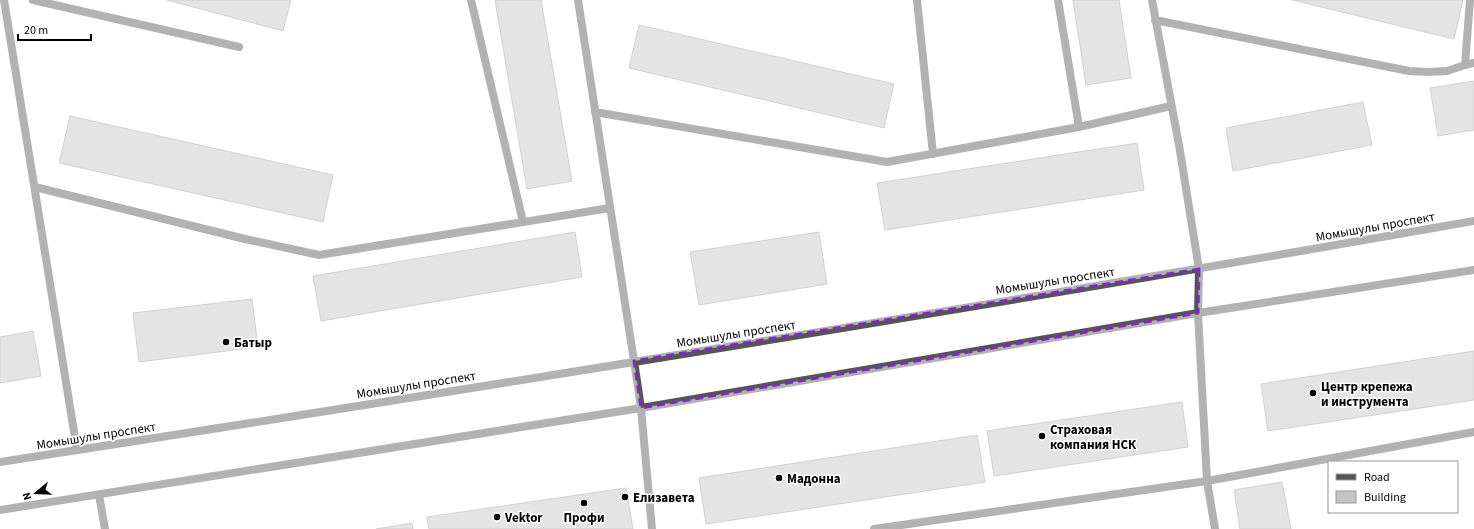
<svg xmlns="http://www.w3.org/2000/svg" width="1474" height="529" viewBox="0 0 1474 529" font-family="'Source Sans 3',sans-serif">
  <rect width="100%" height="100%" fill="#fff"/>
  <path fill="#c4c4c4" stroke="#999" d="M167,0H291L283,31Z
    M495,0H541L572,181L527,189Z
    M1073,0H1119L1131,78L1086,85Z
    M1292,0H1463L1454,39Z
    M639,25L894,84L884,128L629,68Z
    M1474,81V130L1438,136L1430,88Z
    M1363,102L1372,145L1233,171L1226,128Z
    M70,116L333,175L323,222L59,163Z
    M1137,143L1144,190L885,230L877,183Z
    M575,232L582,277L321,321L313,276Z
    M819,232L827,284L699,305L690,252Z
    M252,299L258,347L139,362L133,313Z
    M33,331L41,376L0,383V337Z
    M1474,351V400L1268,431L1261,384Z
    M1182,402L1188,447L994,476L987,431Z
    M977,435L985,482L706,524L699,478Z
    M1282,482L1291,529H1240L1234,490Z
    M626,488L633,529H429L427,517Z
    M412,523L413,529H376Z"/>
  <g fill="none" stroke-linecap="round" stroke-linejoin="round">
    <path stroke="#555" stroke-width="8" d="M4,0L77,450
      M33,0L239,47
      M471,0L523,222
      M578,0L634,361
      M917,0L933,154
      M1058,0L1079,127
      M1152,0L1179,145L1199,269
      M1470,0L1465,65L1474,63
      M1155,20L1409,71L1428,72L1447,71L1465,65
      M595,112L887,162L1079,127L1171,106
      M35,187L245,239L319,255L610,208
      M99,495L105,529
      M874,529L1207,481L1474,432"/>
    <path stroke="#555" stroke-width="8" d="M1198,313L1207,481L1215,529
      M641,408L652,529"/>
    <path stroke="#555" stroke-width="8" d="M1198,313L1199,269
      M634,361L641,408
      M0,462C492,386 984,307 1474,221
      M0,510L641,408L1198,313L1474,270"/>
  </g>
  <path d="M0 0H1474V529H0ZM1199,269L1198,313L641,408L634,361Z" fill="#fff" fill-opacity=".55" fill-rule="evenodd"/>
  <path fill="none" stroke="#7b2cbf" stroke-width="3" stroke-dasharray="8 5" stroke-linejoin="round" d="M1199,269L1198,313L641,408L634,361Z"/>
  <g fill="#000" stroke="#fff" stroke-width="1.5">
    <circle cx="226" cy="342" r="4"/>
    <circle cx="1313" cy="393" r="4"/>
    <circle cx="1042" cy="436" r="4"/>
    <circle cx="779" cy="478" r="4"/>
    <circle cx="625" cy="497" r="4"/>
    <circle cx="584" cy="503" r="4"/>
    <circle cx="497" cy="517" r="4"/>
  </g>
  <g text-anchor="middle" stroke-width="3" stroke-linejoin="round" paint-order="stroke">
    <g font-size="13" fill="#000" stroke="#fff">
      <text transform="translate(1375 226) rotate(-10)" y="5">Момышулы проспект</text>
      <text transform="translate(1055 280) rotate(-9)" y="5">Момышулы проспект</text>
      <text transform="translate(736 333) rotate(-9)" y="5">Момышулы проспект</text>
      <text transform="translate(416 384) rotate(-9)" y="5">Момышулы проспект</text>
      <text transform="translate(96 435) rotate(-9)" y="5">Момышулы проспект</text>
    </g>
    <g font-size="13" font-weight="bold" fill="#000" stroke="#fff" text-anchor="start">
      <text x="234" y="347">Батыр</text>
      <text x="1321" y="391">Центр крепежа<tspan x="1321" dy="15">и инструмента</tspan></text>
      <text x="1050" y="434">Страховая<tspan x="1050" dy="15">компания НСК</tspan></text>
      <text x="787" y="483">Мадонна</text>
      <text x="633" y="502">Елизавета</text>
      <text x="505" y="522">Vektor</text>
      <text x="584" y="522" text-anchor="middle">Профи</text>
    </g>
  </g>
  <rect x="1328" y="461" width="130" height="52" fill="#ffffff" stroke="#999999"/>
  <rect x="1336" y="474" width="20" height="6" fill="#555555" stroke="#999999"/>
  <text x="1364" y="481" font-size="12" fill="#000000">Road</text>
  <rect x="1336" y="491" width="20" height="12" fill="#c4c4c4" stroke="#999999"/>
  <text x="1364" y="501" font-size="12" fill="#000000">Building</text>
  <g transform="translate(36 493) rotate(251)" stroke="#ffffff" stroke-width="3" paint-order="stroke">
  <path d="M0-3L7 15L0 10L-7 15Z" fill="#000000"/>
  <text y="-6" font-size="11" font-weight="bold" text-anchor="middle" fill="#000000">N</text>
  </g>
  <path d="M18 34v6h73v-6" fill="none" stroke="#000000" stroke-width="2"/>
  <text x="24" y="34" font-size="12" fill="#000000" stroke="#ffffff" stroke-width="3" paint-order="stroke">20 m</text>
</svg>
